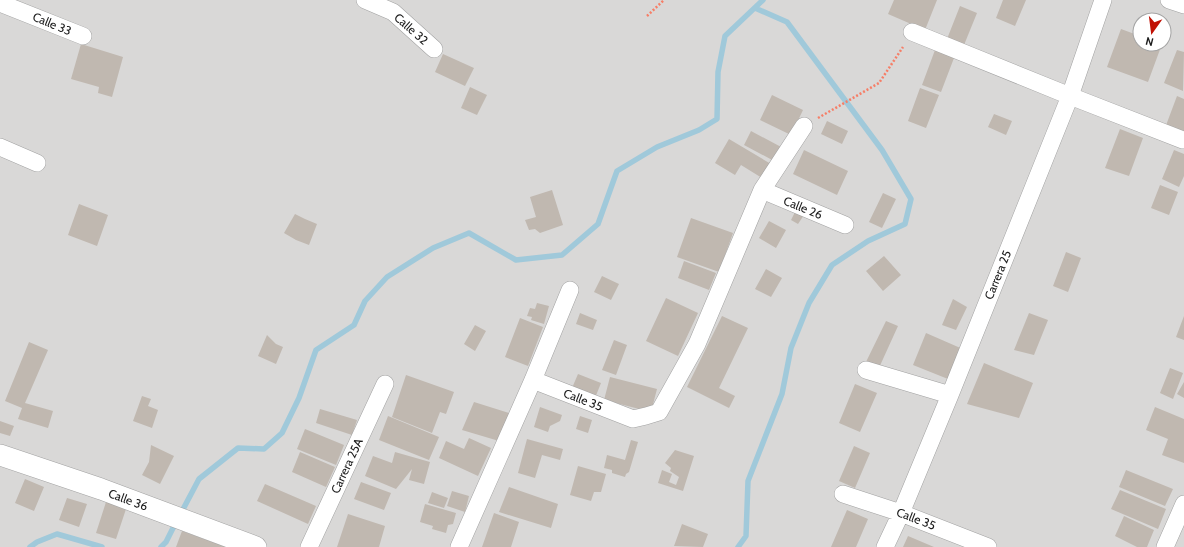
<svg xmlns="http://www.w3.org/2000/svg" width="1184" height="547" viewBox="0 0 1184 547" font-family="Cabin,sans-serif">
  <rect width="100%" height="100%" fill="#ece9e0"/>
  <path fill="#d9d8d7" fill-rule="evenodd" d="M0,0H1184V547H0ZM1140,20H1164V44H1140Z"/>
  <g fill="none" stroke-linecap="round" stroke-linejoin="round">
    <path stroke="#a0c9da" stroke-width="5.5" d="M180,515L199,479L238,448L264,449L282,433L299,398L316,350L354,325L365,301L387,277L433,248L469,233L516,260L562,255L598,224L617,171L657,147L699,130L717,119L718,72L725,36L763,0
      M30,547L37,542L57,534L102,547
      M161,547L166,542L176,522
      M738,547L746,536L748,481L782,394L791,348L809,303L832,265L868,241L905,224L911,199L882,150L787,22L755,8"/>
  </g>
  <path fill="#c0b8b0" d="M894,0H937L925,30L888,14Z
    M1003,0H1026L1015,26L996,18Z
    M960,6L977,13L964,45L947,39Z
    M1121,29L1140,36V44H1162L1148,82L1107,67Z
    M81,44L123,57L112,97L98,93L99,87L71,79Z
    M935,50L954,58L941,92L922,85Z
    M1177,50L1184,52L1183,91L1164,83Z
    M443,54L474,68L465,86L435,72Z
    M470,87L487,95L477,115L461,108Z
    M920,88L939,95L926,128L908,121Z
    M772,95L803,110L791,135L760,120Z
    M1177,96L1184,99V133L1165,128Z
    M994,114L1012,121L1006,135L988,127Z
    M827,121L848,131L842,144L821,134Z
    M1120,129L1143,138L1129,176L1105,168Z
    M751,131L783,148L776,162L744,145Z
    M729,139L771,164L762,178L741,165L735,175L715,163Z
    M804,150L848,171L837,195L793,174Z
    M1174,150L1184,154V176L1179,187L1162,179Z
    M1160,185L1178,192L1169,215L1151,208Z
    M552,190L563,225L540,233L535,229L529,230L525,220L536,217L530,197Z
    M883,193L896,199L882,228L869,222Z
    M79,204L108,215L97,246L68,235Z
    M796,210L804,215L798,224L791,220Z
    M295,214L305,219L317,224L309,245L296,240L284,233Z
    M691,218L733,233L719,272L677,257Z
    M769,221L786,230L776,248L759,238Z
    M1066,252L1081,258L1068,292L1053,286Z
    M884,256L901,275L883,291L866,271Z
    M684,261L716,273L709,290L678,278Z
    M766,269L782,278L771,297L755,289Z
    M602,276L619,284L611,300L594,292Z
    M666,298L698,313L678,356L646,341Z
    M953,299L967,307L956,330L942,325Z
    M537,303L549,306L544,324L531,320L532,317L527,316L530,308L535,309Z
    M580,313L597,320L593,330L576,324Z
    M1029,313L1048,320L1034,355L1014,350Z
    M722,316L748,328L719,388L735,396L729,408L687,387Z
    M1184,316V340L1176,337Z
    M520,318L543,327L528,366L505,357Z
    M886,321L898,326L878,370L865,364Z
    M475,325L486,331L475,351L464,344Z
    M926,333L965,350L953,381L913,365Z
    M267,335L276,344L283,347L276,364L258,356Z
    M614,340L627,345L616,375L602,370Z
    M29,342L48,350L32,387L25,403L53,411L48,428L18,419L22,408L5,401Z
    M984,363L1033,383L1019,418L967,404Z
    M1170,368L1183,373L1173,399L1160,393Z
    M578,374L601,383L595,398L572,388Z
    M406,375L454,392L446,414L440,412L432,433L392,417Z
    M610,377L657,389L651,412L604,400Z
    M1184,382V398L1177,394Z
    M855,384L877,393L860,432L839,423Z
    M142,396L151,399L148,406L158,410L152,428L133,421Z
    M474,402L509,413L499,441L462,430Z
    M540,407L562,415L560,421L550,426L548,432L534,427Z
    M1155,407L1184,419V463L1162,455L1168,439L1146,430Z
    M320,409L357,420L352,435L316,423Z
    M388,416L439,437L429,460L379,440Z
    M580,416L592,420L588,433L576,429Z
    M0,421L14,426L10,436L0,433Z
    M305,429L344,445L336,465L297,449Z
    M469,438L491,448L478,476L439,458L446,441L464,449Z
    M527,439L563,449L560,460L542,455L535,478L518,473Z
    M631,440L638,442L629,472L626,474L625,477L612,473V470L604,468L607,455L625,460Z
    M151,445L174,456L160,484L142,475L149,462Z
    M854,446L870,453L855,488L839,481Z
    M675,450L694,456L683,491L658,483L662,470L672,474L669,482L676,485L679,477L670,471L671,468L665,463Z
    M300,452L335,467L326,487L292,472Z
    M395,452L430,462L424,484L409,480L412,469L396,489L365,476L373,456L392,463Z
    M578,466L606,474L601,492H594L591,501L570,495Z
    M1126,470L1173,489L1165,506L1119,487Z
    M25,479L44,487L34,511L15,503Z
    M361,482L391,493L384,510L354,499Z
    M265,484L316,506L308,524L257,501Z
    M509,487L558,504L551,528L499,512Z
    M1120,490L1166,509L1158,529L1111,509Z
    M452,491L469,496L465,512L447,506Z
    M432,492L448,498L444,508L428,503Z
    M67,498L87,504L79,527L59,520Z
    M106,502L126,509L116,539L96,533Z
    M425,504L456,513L453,524L448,525L446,533L432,529L433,526L420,522Z
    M847,510L868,519L856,547H831Z
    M494,513L519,522L511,547H482Z
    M348,514L385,526L379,547H337Z
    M1124,516L1154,530L1147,547H1137L1115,536Z
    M682,524L708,534L703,547L674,546Z
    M182,531L226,547H176Z
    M908,536L934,547H903Z"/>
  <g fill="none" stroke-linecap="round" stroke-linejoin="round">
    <g stroke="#a2a2a2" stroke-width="18">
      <path id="minor" d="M365,0L393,12L434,49
        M1169,0L1184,5
        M0,3L83,36
        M912,32L1070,96L1183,140
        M0,147L37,163
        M762,190L845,225
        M866,370L950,395
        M533,380L633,419L646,416L659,412L697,344L762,190L804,126
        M843,494L901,513L988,547
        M309,547L385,384
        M459,547L533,380L570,290
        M885,547L901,513L950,395L1070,96L1103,0
        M1165,547L1184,504"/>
    </g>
    <g stroke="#a2a2a2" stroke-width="22">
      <path id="tertiary" d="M0,455L101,489L256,547"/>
    </g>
    <path stroke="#f67e67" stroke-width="2.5" stroke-dasharray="2 2" stroke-linecap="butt" d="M647,16L664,0
      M818,118L879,83L903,47"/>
    <use href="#minor" stroke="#fff" stroke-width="17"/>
    <use href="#tertiary" stroke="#fff" stroke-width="21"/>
  </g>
  <g text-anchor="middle" stroke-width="4" stroke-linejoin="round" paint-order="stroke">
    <g font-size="12" fill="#1b1b1b" stroke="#fff">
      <text transform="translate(52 24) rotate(22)" y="4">Calle 33</text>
      <text transform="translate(411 29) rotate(41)" y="4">Calle 32</text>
      <text transform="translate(803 208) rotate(22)" y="4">Calle 26</text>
      <text transform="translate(998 275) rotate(-68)" y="4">Carrera 25</text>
      <text transform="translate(583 400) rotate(21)" y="4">Calle 35</text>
      <text transform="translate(347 466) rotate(-65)" y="4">Carrera 25A</text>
      <text transform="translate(128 500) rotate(20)" y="4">Calle 36</text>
      <text transform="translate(916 519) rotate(21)" y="4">Calle 35</text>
    </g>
  </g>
  <g transform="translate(1152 32) rotate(194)"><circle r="19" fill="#ffffff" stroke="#a4a4a4"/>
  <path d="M0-3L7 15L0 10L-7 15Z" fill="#c11004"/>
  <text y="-6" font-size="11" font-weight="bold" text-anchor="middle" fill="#1b1b1b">N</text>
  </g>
</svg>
